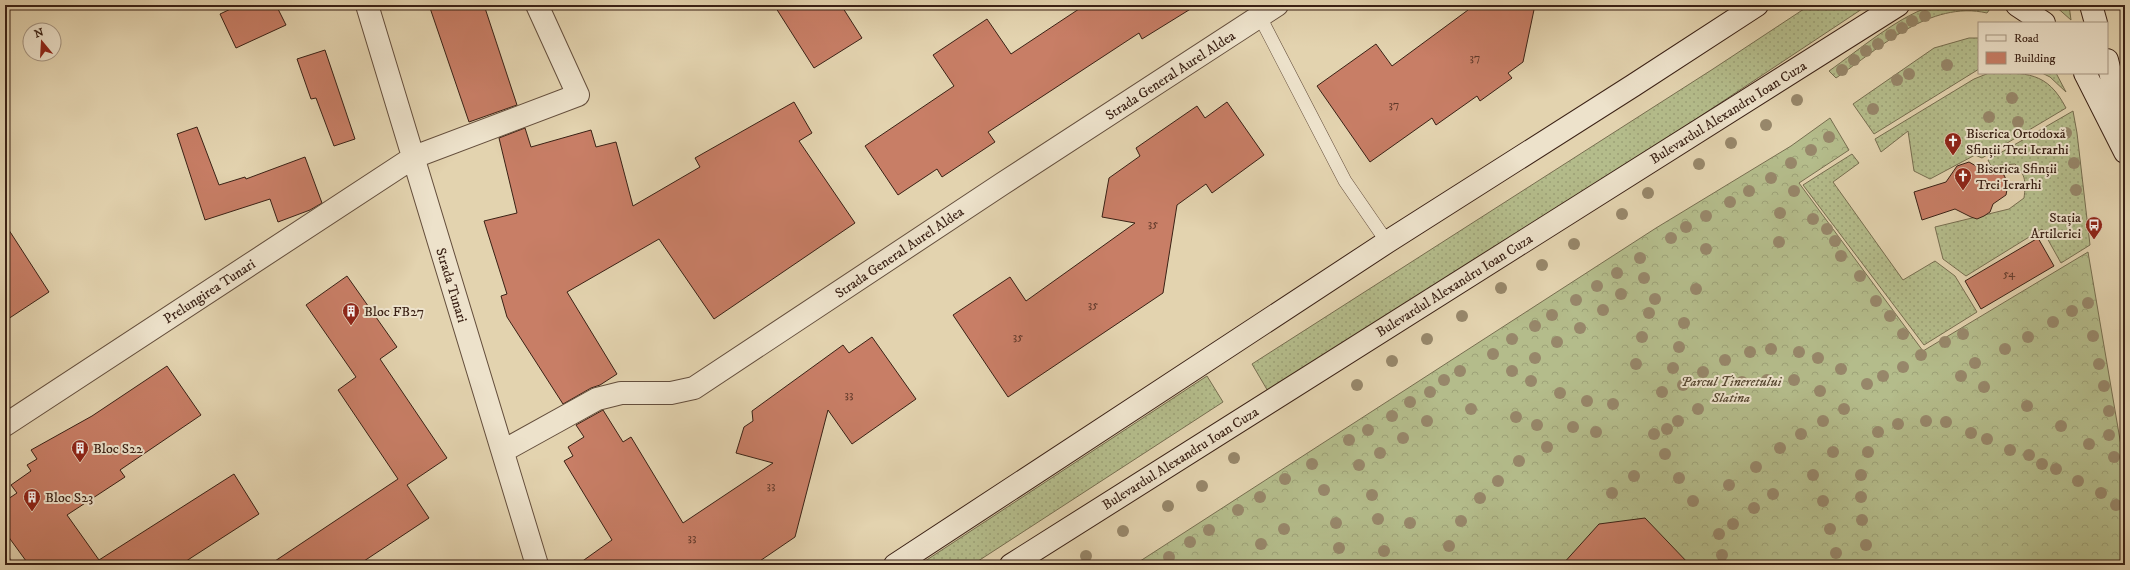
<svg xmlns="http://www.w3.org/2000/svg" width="2130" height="570" viewBox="0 0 2130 570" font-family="'IM FELL DW Pica',serif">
  <defs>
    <pattern id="grass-dots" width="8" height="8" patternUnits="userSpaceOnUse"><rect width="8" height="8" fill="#b4bc8b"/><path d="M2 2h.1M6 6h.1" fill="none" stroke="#9ca177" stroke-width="1.8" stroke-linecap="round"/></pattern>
    <pattern id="forest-crowns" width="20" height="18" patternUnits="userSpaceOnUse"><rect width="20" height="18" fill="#b4bc8b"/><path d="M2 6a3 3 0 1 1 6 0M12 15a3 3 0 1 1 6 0" fill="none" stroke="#9ca177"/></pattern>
  </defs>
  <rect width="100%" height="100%" fill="#e3d3af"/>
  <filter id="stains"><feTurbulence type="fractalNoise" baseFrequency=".005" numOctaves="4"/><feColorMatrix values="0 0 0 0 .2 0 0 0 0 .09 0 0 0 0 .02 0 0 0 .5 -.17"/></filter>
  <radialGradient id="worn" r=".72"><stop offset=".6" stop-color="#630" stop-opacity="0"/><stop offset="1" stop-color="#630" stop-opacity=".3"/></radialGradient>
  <path fill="url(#grass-dots)" stroke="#776e50" d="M1810,5H1868L1586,192L1269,393L1252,364L1713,69Z
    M1936,5L1992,6L1987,13C1930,0 1880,48 1836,78L1829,71C1859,50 1902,13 1936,5Z
    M2054,5H2069L2071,20Z
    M1969,38H1979V69L1874,134L1853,104L1934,48Z
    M1989,73C2026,73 2047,71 2066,108L1982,158L1975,155L1930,179L1914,171L1908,131L1881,152L1875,139L1974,79Z
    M2042,73H2056L2066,92L2050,77Z
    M2073,111L2077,133L2090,245L2061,263L2042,229L1966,276L1943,259L1935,227L2009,209L2024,198C2026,183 2026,175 2015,164L1991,166L1988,160Z
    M1852,154L1859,163L1833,182L1903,280L1935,261L1955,276L1977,312L1924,345L1803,185Z
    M1207,376L1223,402L972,565H919Z"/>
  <path fill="url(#forest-crowns)" stroke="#776e50" d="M1830,118L1849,150L1799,183L1923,351L2088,252L2125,469V565H1134L1656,228L1791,146Z"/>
  <path fill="#c87e66" stroke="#3a2115" d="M239,5H276L286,25L236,48L220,14Z
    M429,5H484L517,105L469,122Z
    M774,5H841L862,38L814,68Z
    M1085,5H1197L1142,39L1139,33L988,132L995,142L942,177L937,169L898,195L865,146L954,86L933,55L987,19L1011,54Z
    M1469,5H1535L1523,62L1508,73L1512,78L1480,101L1477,96L1436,125L1432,118L1370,162L1317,86L1376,44L1392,66L1468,10Z
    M325,50L355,139L334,146L316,98L311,99L297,59Z
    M794,102L812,133L799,141L855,223L714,319L659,239L567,292L617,374L600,385L591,388L563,404L507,317L501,296L507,294L484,221L517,213L499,138L525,128L531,147L591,130L596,147L616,142L633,206L700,167L695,158Z
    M1227,102L1264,155L1212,193L1206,184L1177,205L1163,293L1008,397L953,315L1010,277L1026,301L1135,223L1102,217L1109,178L1140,156L1136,148L1197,106L1205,118Z
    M197,127L219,185L245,177L246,179L305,157L322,203L310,210L278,222L270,199L205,220L177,134Z
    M1969,162L1983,170L1994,169L2004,175L2008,184L2006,195L1993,204L1990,212L1984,216L1977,219L1971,217L1955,209L1922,220L1914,192L1946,182L1957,166Z
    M5,224L49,292L5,321Z
    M2038,238L2054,266L1981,309L1965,281Z
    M347,276L397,347L380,359L447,458L407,485L429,518L358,565H269L398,479L338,390L356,377L306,305Z
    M872,337L916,399L852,444L828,410L795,537L754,565H577L612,540L564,461L573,456L568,447L584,437L576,425L603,410L623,442L631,437L683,523L773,463L736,453L744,427L753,421L752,411L843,345L849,353Z
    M167,366L201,415L120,470L125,477L67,515L99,560L234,474L259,514L180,565H29L5,532V501L17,493L11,485L31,471L27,465L37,459L31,450L92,416Z
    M1645,518L1690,565H1562L1599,524Z"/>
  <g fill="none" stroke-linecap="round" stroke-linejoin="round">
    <g stroke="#644e3c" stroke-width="14">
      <path id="lane" d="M1260,17L1345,181L1387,242
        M5,563L6,565"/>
    </g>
    <g stroke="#644e3c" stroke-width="24">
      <path id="street" d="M367,5L537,565
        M5,425L414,157L578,95L537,5
        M503,451L597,399L621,393H671L694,388L1002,184L1277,5"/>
    </g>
    <g stroke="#3a2115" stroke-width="24">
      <path id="secondary" d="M2017,5L2044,23
        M2091,5L2096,23
        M2107,60L2125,131
        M2085,73L2125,152
        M895,565L1387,242L1634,85L1757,5
        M1011,565L1898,5"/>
    </g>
    <use href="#lane" stroke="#ede2cb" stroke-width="13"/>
    <use href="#street" stroke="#ede2cb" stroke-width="22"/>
    <use href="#secondary" stroke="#ede2cb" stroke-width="22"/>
  </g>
  <g fill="#97876a">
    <circle cx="1925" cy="16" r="6"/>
    <circle cx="1912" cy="21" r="6"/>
    <circle cx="1902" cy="28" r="6"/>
    <circle cx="1891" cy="35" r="6"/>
    <circle cx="1878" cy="44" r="6"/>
    <circle cx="1866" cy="51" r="6"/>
    <circle cx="1854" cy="60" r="6"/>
    <circle cx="1947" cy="65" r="6"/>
    <circle cx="1842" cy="70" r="6"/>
    <circle cx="1909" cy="74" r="6"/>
    <circle cx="1897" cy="80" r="6"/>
    <circle cx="2012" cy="98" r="6"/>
    <circle cx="1797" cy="100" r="6"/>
    <circle cx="1873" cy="109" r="6"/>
    <circle cx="1989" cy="117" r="6"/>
    <circle cx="2018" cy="122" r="6"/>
    <circle cx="1766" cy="125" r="6"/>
    <circle cx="2066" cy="133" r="6"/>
    <circle cx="1829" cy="137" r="6"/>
    <circle cx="1731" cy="143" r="6"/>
    <circle cx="1811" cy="150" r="6"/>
    <circle cx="1791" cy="163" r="6"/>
    <circle cx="2074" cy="163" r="6"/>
    <circle cx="1699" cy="164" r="6"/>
    <circle cx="1771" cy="178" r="6"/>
    <circle cx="2076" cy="190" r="6"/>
    <circle cx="1749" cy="191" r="6"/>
    <circle cx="1794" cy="191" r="6"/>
    <circle cx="1648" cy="193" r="6"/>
    <circle cx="1730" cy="202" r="6"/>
    <circle cx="1780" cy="213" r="6"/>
    <circle cx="1622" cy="214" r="6"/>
    <circle cx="1706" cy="216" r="6"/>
    <circle cx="1813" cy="219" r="6"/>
    <circle cx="1686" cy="227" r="6"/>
    <circle cx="1827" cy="229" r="6"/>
    <circle cx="1671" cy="238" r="6"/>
    <circle cx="1835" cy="241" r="6"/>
    <circle cx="1779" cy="242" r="6"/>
    <circle cx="1574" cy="244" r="6"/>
    <circle cx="1706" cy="249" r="6"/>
    <circle cx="1841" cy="256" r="6"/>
    <circle cx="1640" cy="258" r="6"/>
    <circle cx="1542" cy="265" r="6"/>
    <circle cx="1617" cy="273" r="6"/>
    <circle cx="1860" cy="276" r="6"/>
    <circle cx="1644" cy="278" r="6"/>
    <circle cx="1597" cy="286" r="6"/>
    <circle cx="1501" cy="288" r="6"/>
    <circle cx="1696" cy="289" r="6"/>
    <circle cx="1621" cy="294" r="6"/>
    <circle cx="1655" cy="299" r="6"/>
    <circle cx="1576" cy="300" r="6"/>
    <circle cx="1876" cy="301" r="6"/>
    <circle cx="2088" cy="303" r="6"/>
    <circle cx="1603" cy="310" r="6"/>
    <circle cx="2072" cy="311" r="6"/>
    <circle cx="1649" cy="313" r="6"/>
    <circle cx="1552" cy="315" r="6"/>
    <circle cx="1462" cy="316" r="6"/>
    <circle cx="1890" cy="316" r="6"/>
    <circle cx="2053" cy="322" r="6"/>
    <circle cx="1684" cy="323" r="6"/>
    <circle cx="1535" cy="326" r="6"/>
    <circle cx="1580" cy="328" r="6"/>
    <circle cx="1903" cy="334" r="6"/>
    <circle cx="1963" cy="334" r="6"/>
    <circle cx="2093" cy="336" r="6"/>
    <circle cx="1642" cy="337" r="6"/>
    <circle cx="2028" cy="337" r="6"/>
    <circle cx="1427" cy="339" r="6"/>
    <circle cx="1512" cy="339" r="6"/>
    <circle cx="1557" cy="342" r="6"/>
    <circle cx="1945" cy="342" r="6"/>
    <circle cx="1679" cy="347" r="6"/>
    <circle cx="1771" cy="349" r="6"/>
    <circle cx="2005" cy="349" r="6"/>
    <circle cx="1750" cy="352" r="6"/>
    <circle cx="1799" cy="352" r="6"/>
    <circle cx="1493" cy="354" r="6"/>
    <circle cx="1921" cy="355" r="6"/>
    <circle cx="1535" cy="358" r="6"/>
    <circle cx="1818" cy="358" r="6"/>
    <circle cx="1725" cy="360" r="6"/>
    <circle cx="1392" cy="361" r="6"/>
    <circle cx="1975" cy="363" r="6"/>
    <circle cx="1636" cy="364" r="6"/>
    <circle cx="2099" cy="364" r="6"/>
    <circle cx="1903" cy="367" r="6"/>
    <circle cx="1673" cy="368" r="6"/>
    <circle cx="1841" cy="369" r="6"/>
    <circle cx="1460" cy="371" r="6"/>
    <circle cx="1512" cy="371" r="6"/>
    <circle cx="1703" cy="372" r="6"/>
    <circle cx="1883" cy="376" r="6"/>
    <circle cx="1961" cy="376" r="6"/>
    <circle cx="1444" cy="380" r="6"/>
    <circle cx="1767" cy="380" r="6"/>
    <circle cx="1794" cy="380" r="6"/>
    <circle cx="1531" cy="381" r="6"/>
    <circle cx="1742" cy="382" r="6"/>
    <circle cx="1867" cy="384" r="6"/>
    <circle cx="1357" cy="385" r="6"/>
    <circle cx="1683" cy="385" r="6"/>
    <circle cx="2104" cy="386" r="6"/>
    <circle cx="1984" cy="387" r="6"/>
    <circle cx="1820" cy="391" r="6"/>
    <circle cx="1430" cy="392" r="6"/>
    <circle cx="1662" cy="392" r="6"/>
    <circle cx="1560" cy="393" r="6"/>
    <circle cx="1718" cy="397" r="6"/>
    <circle cx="1587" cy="401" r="6"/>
    <circle cx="1410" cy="402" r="6"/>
    <circle cx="1613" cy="404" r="6"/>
    <circle cx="2027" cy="406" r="6"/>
    <circle cx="1471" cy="409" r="6"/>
    <circle cx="1698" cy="409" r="6"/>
    <circle cx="1844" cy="409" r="6"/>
    <circle cx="2109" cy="411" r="6"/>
    <circle cx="1392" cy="416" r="6"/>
    <circle cx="1516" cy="417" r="6"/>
    <circle cx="1427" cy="421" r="6"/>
    <circle cx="1678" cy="421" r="6"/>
    <circle cx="1823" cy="421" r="6"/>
    <circle cx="1926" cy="421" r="6"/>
    <circle cx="1946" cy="422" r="6"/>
    <circle cx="1898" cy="424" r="6"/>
    <circle cx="1537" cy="425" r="6"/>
    <circle cx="2061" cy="426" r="6"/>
    <circle cx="1573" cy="427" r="6"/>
    <circle cx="1667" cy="429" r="6"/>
    <circle cx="1368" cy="430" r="6"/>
    <circle cx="1596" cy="432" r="6"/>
    <circle cx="1878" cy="432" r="6"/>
    <circle cx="1971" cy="433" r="6"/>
    <circle cx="1654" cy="434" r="6"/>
    <circle cx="1801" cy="434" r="6"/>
    <circle cx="2109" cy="435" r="6"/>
    <circle cx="1403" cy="438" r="6"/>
    <circle cx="1987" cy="439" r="6"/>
    <circle cx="1349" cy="440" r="6"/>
    <circle cx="2089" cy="444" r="6"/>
    <circle cx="1547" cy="447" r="6"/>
    <circle cx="1780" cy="448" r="6"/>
    <circle cx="2010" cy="450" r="6"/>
    <circle cx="1833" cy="452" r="6"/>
    <circle cx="1868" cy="452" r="6"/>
    <circle cx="1380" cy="453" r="6"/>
    <circle cx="1665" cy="454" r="6"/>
    <circle cx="2029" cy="455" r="6"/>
    <circle cx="2114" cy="457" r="6"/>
    <circle cx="1234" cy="458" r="6"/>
    <circle cx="1519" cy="461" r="6"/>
    <circle cx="1312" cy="464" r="6"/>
    <circle cx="2042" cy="464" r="6"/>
    <circle cx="1359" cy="465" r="6"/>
    <circle cx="1756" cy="467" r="6"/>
    <circle cx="2056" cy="469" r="6"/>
    <circle cx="1813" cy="475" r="6"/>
    <circle cx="1861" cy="475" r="6"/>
    <circle cx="1634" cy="476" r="6"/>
    <circle cx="1679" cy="478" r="6"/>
    <circle cx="1285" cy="479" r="6"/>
    <circle cx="1498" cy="481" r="6"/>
    <circle cx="2078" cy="481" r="6"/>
    <circle cx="1729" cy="485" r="6"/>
    <circle cx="1202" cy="486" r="6"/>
    <circle cx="1324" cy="490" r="6"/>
    <circle cx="1612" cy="493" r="6"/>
    <circle cx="2101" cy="493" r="6"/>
    <circle cx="1773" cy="494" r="6"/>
    <circle cx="1372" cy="495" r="6"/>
    <circle cx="1260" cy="497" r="6"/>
    <circle cx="1861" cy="497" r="6"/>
    <circle cx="1480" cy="498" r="6"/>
    <circle cx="1693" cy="501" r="6"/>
    <circle cx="1823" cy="501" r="6"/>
    <circle cx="2116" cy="505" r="6"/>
    <circle cx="1168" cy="506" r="6"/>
    <circle cx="1754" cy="508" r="6"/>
    <circle cx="1238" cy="510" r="6"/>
    <circle cx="1378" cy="519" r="6"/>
    <circle cx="1862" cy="520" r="6"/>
    <circle cx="1461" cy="521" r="6"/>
    <circle cx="1336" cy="523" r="6"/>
    <circle cx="1410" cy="523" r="6"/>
    <circle cx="1733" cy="524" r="6"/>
    <circle cx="1284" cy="529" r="6"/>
    <circle cx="1830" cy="529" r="6"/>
    <circle cx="1209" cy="530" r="6"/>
    <circle cx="1123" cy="531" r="6"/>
    <circle cx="1719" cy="534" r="6"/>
    <circle cx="1190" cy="542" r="6"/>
    <circle cx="1261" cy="544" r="6"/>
    <circle cx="1866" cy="545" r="6"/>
    <circle cx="1449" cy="546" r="6"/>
    <circle cx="1339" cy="548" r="6"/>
    <circle cx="1384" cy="551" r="6"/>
    <circle cx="1836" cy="553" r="6"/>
    <circle cx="1722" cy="555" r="6"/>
    <circle cx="1086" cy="556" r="6"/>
    <circle cx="1169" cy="557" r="6"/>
  </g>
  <defs>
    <g id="church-pin" transform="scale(0.9)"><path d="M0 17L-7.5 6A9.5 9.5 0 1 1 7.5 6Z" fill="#8f2418" stroke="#ede2cb"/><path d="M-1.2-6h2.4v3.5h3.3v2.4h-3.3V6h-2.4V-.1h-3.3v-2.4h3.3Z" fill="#fff"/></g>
    <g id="bus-pin" transform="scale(0.9)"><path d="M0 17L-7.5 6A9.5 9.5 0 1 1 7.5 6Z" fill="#8f2418" stroke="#ede2cb"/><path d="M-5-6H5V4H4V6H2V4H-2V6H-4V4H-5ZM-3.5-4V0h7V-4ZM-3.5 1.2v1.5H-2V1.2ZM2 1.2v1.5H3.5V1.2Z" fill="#fff"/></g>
    <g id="building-pin" transform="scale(0.9)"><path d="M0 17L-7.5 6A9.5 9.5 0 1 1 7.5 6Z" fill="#8f2418" stroke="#ede2cb"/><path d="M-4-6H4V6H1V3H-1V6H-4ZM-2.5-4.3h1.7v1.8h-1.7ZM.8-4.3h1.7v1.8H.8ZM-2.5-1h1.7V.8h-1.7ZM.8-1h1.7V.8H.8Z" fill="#fff"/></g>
  </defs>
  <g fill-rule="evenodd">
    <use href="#church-pin" x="1953" y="141"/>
    <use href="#church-pin" x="1963" y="176"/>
    <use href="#bus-pin" x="2094" y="225"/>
    <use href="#building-pin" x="351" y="311"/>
    <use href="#building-pin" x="80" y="448"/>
    <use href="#building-pin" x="32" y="497"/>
  </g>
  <g text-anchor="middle" stroke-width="4" stroke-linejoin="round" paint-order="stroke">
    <g font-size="12" fill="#5e3829">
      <text x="1475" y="61">37</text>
      <text x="1394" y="108">37</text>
      <text x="1153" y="227">35</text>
      <text x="2009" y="277">54</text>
      <text x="1093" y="308">35</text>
      <text x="1018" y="340">35</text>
      <text x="849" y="398">33</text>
      <text x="771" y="489">33</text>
      <text x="692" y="541">33</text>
    </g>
    <g font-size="14" fill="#3a2115" stroke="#ede2cb">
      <text transform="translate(1170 75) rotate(-33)" y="5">Strada General Aurel Aldea</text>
      <text transform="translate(1728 112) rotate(-32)" y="5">Bulevardul Alexandru Ioan Cuza</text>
      <text transform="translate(899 252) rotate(-34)" y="5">Strada General Aurel Aldea</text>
      <text transform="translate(452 285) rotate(73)" y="5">Strada Tunari</text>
      <text transform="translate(1454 285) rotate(-32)" y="5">Bulevardul Alexandru Ioan Cuza</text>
      <text transform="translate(209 291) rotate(-33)" y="5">Prelungirea Tunari</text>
      <text transform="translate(1180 458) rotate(-32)" y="5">Bulevardul Alexandru Ioan Cuza</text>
    </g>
    <g font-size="14" fill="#3a2115" stroke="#ede2cb" text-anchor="start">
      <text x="1966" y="138">Biserica Ortodoxă<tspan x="1966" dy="16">Sfinții Trei Ierarhi</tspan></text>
      <text x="1976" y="173">Biserica Sfinții<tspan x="1976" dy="16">Trei Ierarhi</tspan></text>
      <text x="2081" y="222" text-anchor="end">Stația<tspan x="2081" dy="16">Artileriei</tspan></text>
      <text x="364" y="316">Bloc FB27</text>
      <text x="93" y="453">Bloc S22</text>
      <text x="45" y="502">Bloc S23</text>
    </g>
    <g font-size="14" font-style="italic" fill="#584832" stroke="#ede2cb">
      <text x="1731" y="386">Parcul Tineretului<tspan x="1731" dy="16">Slatina</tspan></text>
    </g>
  </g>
  <rect width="2130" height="570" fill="none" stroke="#e3d3af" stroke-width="20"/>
  <rect x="6" y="6" width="2118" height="558" fill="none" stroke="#3a2115" stroke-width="2"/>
  <rect x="10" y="10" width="2110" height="550" fill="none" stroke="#3a2115"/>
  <rect x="1978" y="22" width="130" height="52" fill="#ede2cb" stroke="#a59582"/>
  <rect x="1986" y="35" width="20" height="6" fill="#ede2cb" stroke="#a59582"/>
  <text x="2014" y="42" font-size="12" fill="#3a2115">Road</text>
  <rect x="1986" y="52" width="20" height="12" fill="#c87e66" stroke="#a59582"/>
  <text x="2014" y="62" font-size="12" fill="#3a2115">Building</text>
  <g transform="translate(42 42) rotate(342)"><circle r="19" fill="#ede2cb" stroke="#a59582"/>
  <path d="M0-3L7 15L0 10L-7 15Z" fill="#8f2418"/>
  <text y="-6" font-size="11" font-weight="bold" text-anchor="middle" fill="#3a2115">N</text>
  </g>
  <rect width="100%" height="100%" filter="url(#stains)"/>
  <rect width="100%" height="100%" fill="url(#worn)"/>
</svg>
